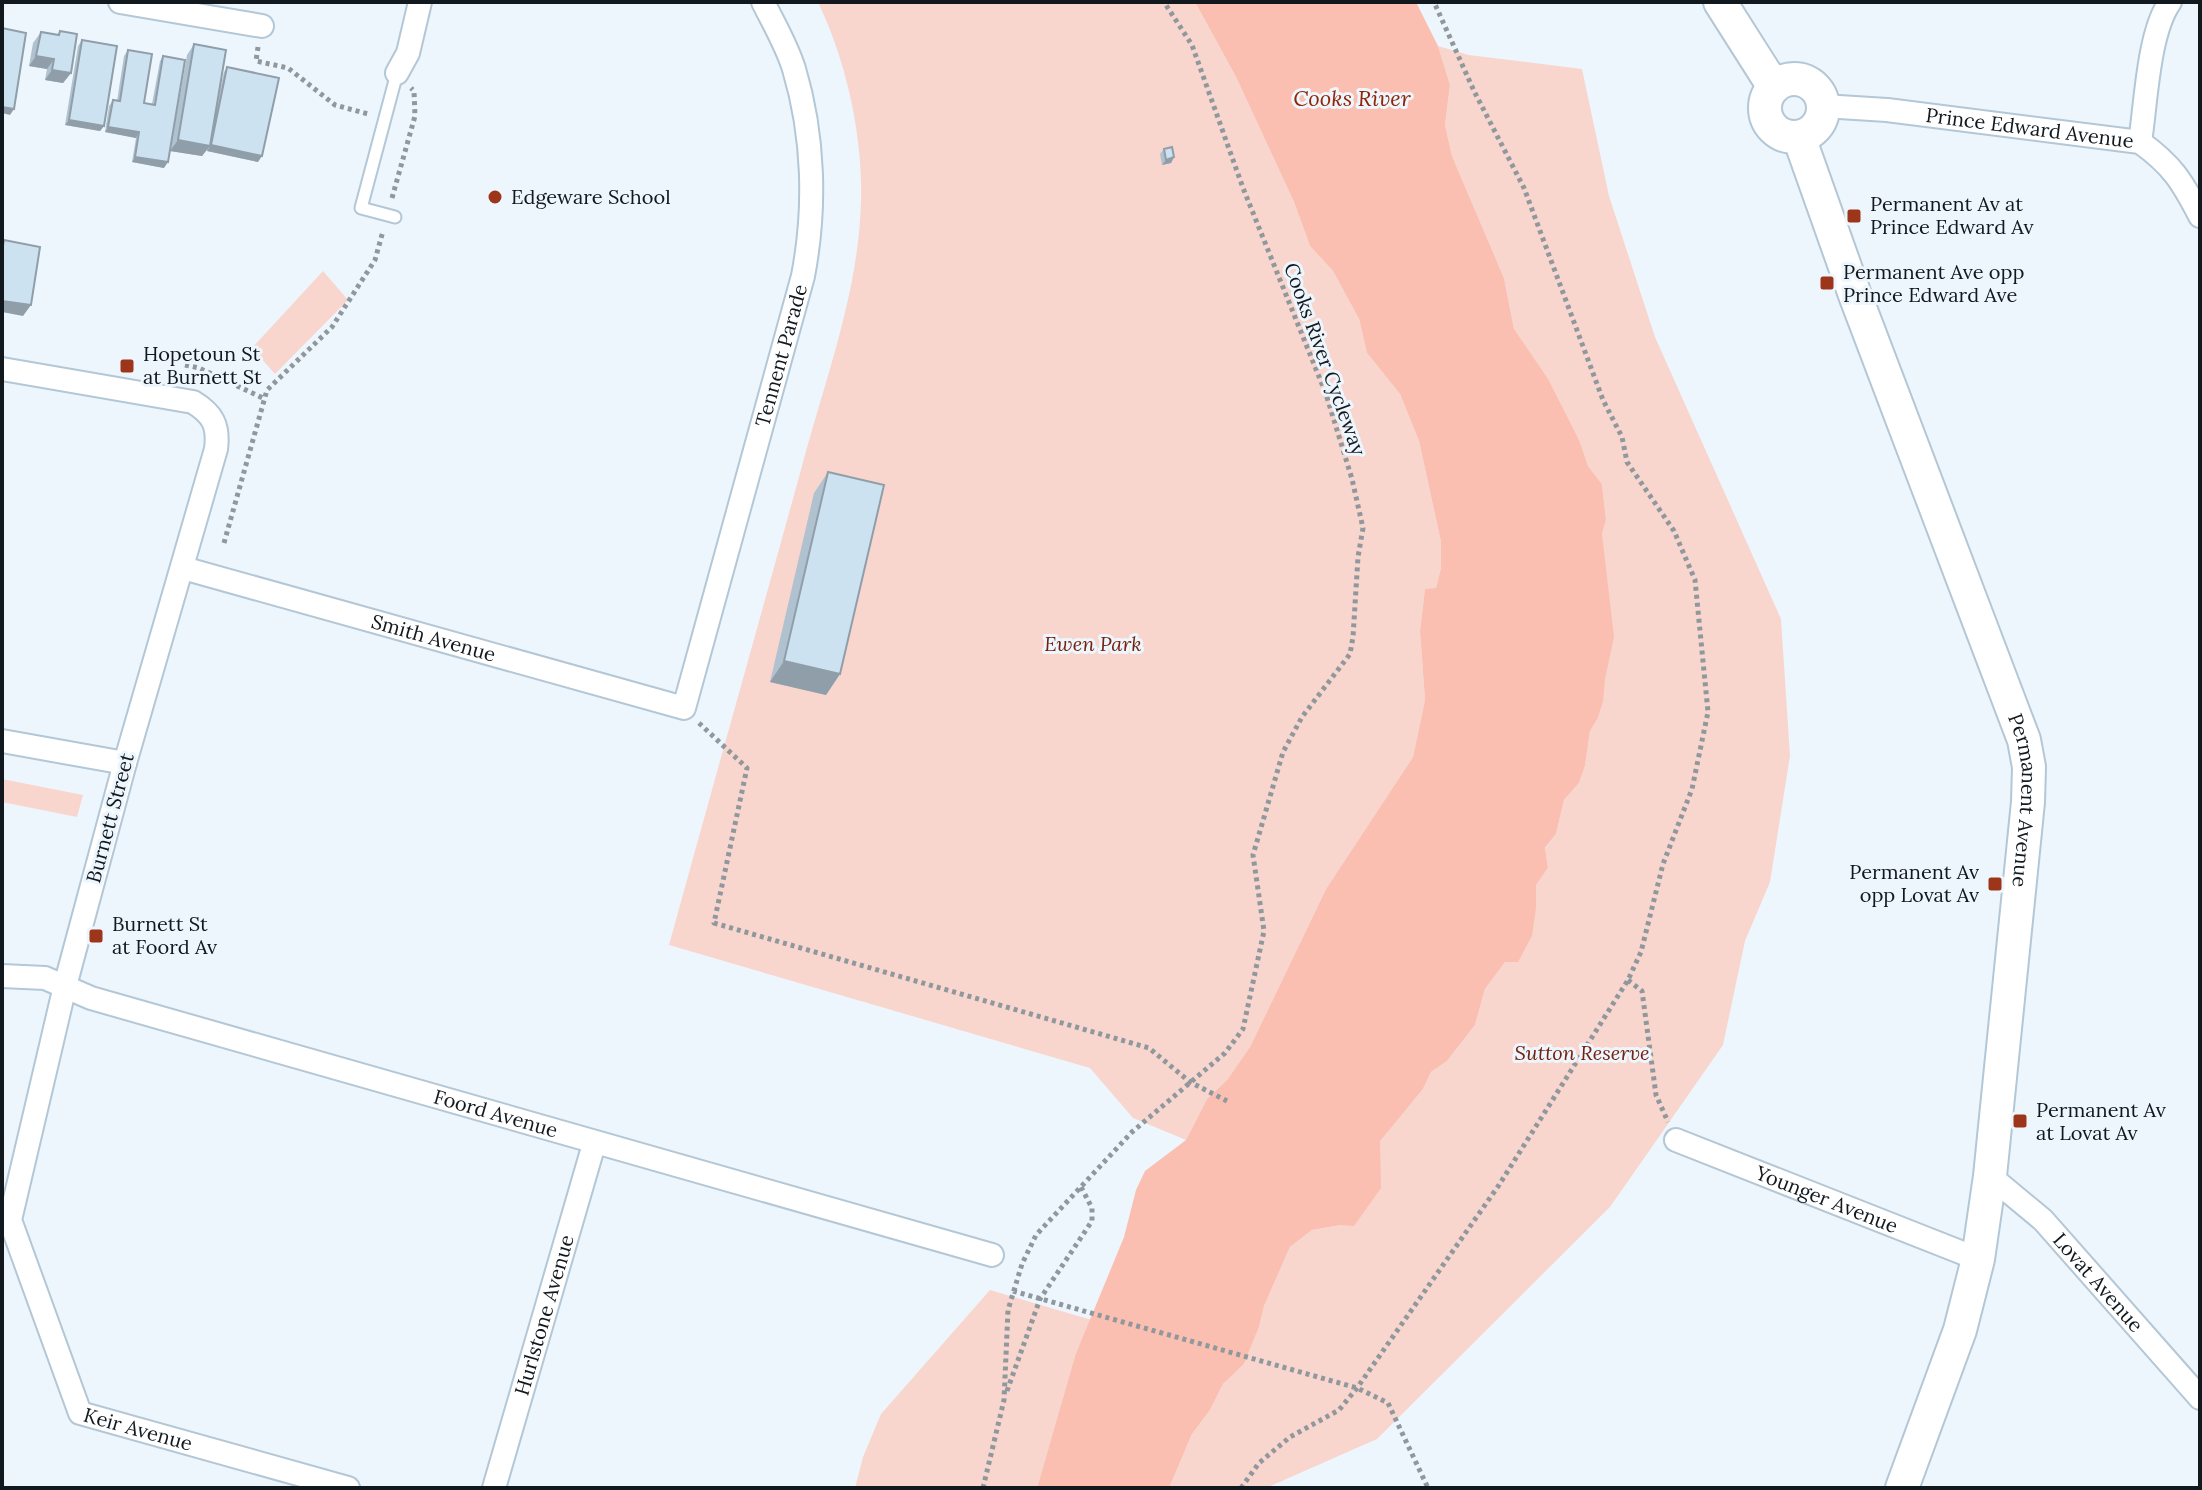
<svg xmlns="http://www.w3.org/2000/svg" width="2202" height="1490" viewBox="0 0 2202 1490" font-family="Lora,serif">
  <rect width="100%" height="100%" fill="#eef6fd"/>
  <path fill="#f8d6ce" d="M818,2H1195L1236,77L1294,202L1310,246L1333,271L1359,319L1367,353L1400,394L1419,441L1441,542V568L1436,588L1425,590L1420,631L1425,700L1413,757L1326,889L1250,1047L1227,1080L1207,1099L1186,1140L1133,1118L1090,1068L669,945C713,785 758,626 802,466C825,380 859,291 861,201C863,135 846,61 818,2Z
    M1438,46L1469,55L1582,69L1609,196L1655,337L1781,619L1790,756L1770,882L1745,941L1723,1045L1610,1207L1377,1439L1266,1488H1169L1192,1434L1210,1410L1223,1384L1244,1364L1259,1327L1264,1306L1290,1247L1312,1230L1341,1225L1379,1162V1141L1423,1089L1431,1072L1447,1061L1475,1025L1485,989L1505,962L1536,908V885L1548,868L1545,849L1556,834L1564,800L1579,783L1585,766L1590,731L1598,718L1603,702L1602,534L1606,520L1602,484L1588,466L1580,442L1514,329L1504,278L1452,156L1445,125L1450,85Z
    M323,271L348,300L275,374L252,348Z
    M2,779L83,795L77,817L2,802Z
    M990,1290L1092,1320L1075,1356L1037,1488H855L863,1457L881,1414Z"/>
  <path fill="#fabfb0" d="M1195,2H1416L1438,46L1450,85L1445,125L1452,156L1504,278L1514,329L1548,379L1580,442L1588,466L1602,484L1606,520L1602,534L1614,637L1605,679L1603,702L1598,718L1590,731L1585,766L1579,783L1564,800L1556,834L1545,848L1548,868L1536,885V908L1532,936L1518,962H1505L1485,989L1475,1025L1447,1061L1431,1072L1423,1089L1380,1141L1381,1188L1354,1226L1341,1225L1312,1230L1290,1247L1264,1306L1259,1327L1244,1364L1223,1384L1210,1410L1192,1434L1169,1488H1037L1075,1356L1124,1237L1136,1190L1145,1171L1186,1140L1207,1099L1227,1080L1250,1047L1326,889L1413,757L1425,700L1420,631L1425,589L1436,588L1441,568V542L1419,441L1400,394L1367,353L1359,319L1333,271L1310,246L1294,202L1236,77Z"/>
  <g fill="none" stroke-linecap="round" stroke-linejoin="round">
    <g stroke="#b3c7d6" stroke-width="15">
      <path id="service" d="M395,217L361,208L397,73"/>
    </g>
    <g stroke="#b3c7d6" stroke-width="26">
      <g id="minor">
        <path d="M120,2L262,26"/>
        <path d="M397,73L408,53L420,2"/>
        <path id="s1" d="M1823,106L1887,110L2140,142C2172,165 2182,181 2200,216"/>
        <path d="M2140,142C2146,104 2148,33 2170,2"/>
        <path id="s2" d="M2,369L193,402C213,414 219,426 216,449L125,763L65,986L10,1220L80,1413L348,1488"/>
        <path id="s3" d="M183,568L684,708L803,276C816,208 814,136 794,69C787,46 774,24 763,2"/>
        <path d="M2,741L125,763"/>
        <path id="s4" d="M2,976L45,978L91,998L992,1255"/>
        <path id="s5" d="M1676,1140L1978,1259"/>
        <path id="s6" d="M1990,1176L2043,1220L2200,1398"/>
        <path id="s7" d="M494,1488L594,1144"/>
      </g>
    </g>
    <g stroke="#b3c7d6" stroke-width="36">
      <g id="secondary">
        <path d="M1720,2L1774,87"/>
        <circle cx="1794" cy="108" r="29"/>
        <path id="s8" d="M1799,137L1855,295L2024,740L2029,767L2028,802L1990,1176L1978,1259L1960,1330L1902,1488"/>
      </g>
    </g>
    <path stroke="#90989e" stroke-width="5" stroke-dasharray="4 4" stroke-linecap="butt" d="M258,47L256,61L288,68L335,105L368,114
      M392,198L415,116L414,91L411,88
      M185,365L199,368L265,399
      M224,543L267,390L332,327L375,260L383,231
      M699,723L747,768L714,923L1149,1048L1190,1082L1227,1101
      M1628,980L1642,991L1656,1095L1668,1122
      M1013,1291L1357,1388L1388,1403L1428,1488
      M1007,1391L1040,1299L1092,1221V1208L1080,1185
      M983,1488L1004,1400L1008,1310L1022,1264L1036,1235L1132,1132L1225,1053L1243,1029L1264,931L1253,855L1283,752L1302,717L1350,654L1353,637L1358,557L1363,528L1352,479L1326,394L1243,188L1192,45L1164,2
      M1241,1488L1259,1463L1290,1437L1339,1410L1357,1388L1499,1185L1628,980L1641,952L1663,864L1692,789L1708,712L1695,580L1674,531L1627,462L1622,437L1603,400L1524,188L1474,91L1434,2"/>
    <use href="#service" stroke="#fff" stroke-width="11"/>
    <use href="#minor" stroke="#fff" stroke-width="22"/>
    <use href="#secondary" stroke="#fff" stroke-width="32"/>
  </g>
  <path fill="#b0c2cf" d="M60,31L71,73L63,83L45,80L47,69L29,66L33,43L41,32L57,35Z
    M82,40L104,126L100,131L65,125L78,46Z
    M194,44L217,102L224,72L227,67L258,162L207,151V149L202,156L170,151L187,55Z
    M128,50L144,103L152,104L160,61L163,56L164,168L132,162L136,138L105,132L109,106L113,100L117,101L124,56Z
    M1164,149L1174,157L1171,163L1162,165L1160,154Z
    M828,472L840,674L826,695L770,682L814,493Z"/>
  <path fill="#909ea9" d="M36,56L54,59L47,69L29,66Z
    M52,70L71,73L63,83L45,80Z
    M2,107L14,109L10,115L2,113Z
    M69,120L104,126L100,131L65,125Z
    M108,127L139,132L136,138L105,132Z
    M178,140L210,146L202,156L170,151Z
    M211,145L262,156L258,162L207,151Z
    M135,157L168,162L164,168L132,162Z
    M1174,157L1171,163L1162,165L1166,160Z
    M2,301L31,305L23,316L2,312Z
    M784,661L840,674L826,695L770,682Z"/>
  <path fill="#cde2f1" stroke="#909ea9" stroke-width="2" d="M2,28L26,33L14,109L2,107Z
    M60,31L77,34L71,73L52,70L54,59L36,56L41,32L59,35Z
    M82,40L117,46L104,126L69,120Z
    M194,44L226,50L210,146L178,140Z
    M128,50L152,54L144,103L155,105L163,56L185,60L168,162L135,157L139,132L108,127L113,100L120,101Z
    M227,67L279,78L262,156L211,145Z
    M1172,147L1174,157L1166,160L1164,149Z
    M4,240L40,247L31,305L2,301V251Z
    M828,472L884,485L840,674L784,661Z"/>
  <g fill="#9d351b" stroke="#eef6fd" stroke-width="3">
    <circle cx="495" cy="197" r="8"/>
    <rect x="1846" y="208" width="16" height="16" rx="4"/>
    <rect x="1819" y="275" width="16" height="16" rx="4"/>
    <rect x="119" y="358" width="16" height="16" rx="4"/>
    <rect x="1987" y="876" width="16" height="16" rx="4"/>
    <rect x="88" y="928" width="16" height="16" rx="4"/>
    <rect x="2012" y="1113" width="16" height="16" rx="4"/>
  </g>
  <g text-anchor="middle" stroke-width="6" stroke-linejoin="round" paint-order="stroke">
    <g font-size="20" fill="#11181e" stroke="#eef6fd">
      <text dy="7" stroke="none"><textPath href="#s1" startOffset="208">Prince Edward Avenue</textPath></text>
      <text dy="7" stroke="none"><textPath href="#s3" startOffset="886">Tennent Parade</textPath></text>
      <text transform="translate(1325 359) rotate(70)" y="7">Cooks River Cycleway</text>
      <text dy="7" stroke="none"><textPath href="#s3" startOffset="260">Smith Avenue</textPath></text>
      <text dy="7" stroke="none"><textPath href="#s8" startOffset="704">Permanent Avenue</textPath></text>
      <text transform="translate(110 818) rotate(-75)" y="7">Burnett Street</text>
      <text dy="7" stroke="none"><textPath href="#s4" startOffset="514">Foord Avenue</textPath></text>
      <text dy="7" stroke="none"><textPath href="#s5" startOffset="162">Younger Avenue</textPath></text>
      <text dy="7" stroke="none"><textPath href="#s6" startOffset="152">Lovat Avenue</textPath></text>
      <text dy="7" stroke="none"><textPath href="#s7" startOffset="180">Hurlstone Avenue</textPath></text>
      <text dy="7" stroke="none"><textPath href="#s2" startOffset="1314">Keir Avenue</textPath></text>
    </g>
    <g font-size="20" fill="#11181e" stroke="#eef6fd" text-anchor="start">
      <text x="511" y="204">Edgeware School</text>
      <text x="1870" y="211">Permanent Av at<tspan x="1870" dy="23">Prince Edward Av</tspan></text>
      <text x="1843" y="279">Permanent Ave opp<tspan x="1843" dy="23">Prince Edward Ave</tspan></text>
      <text x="143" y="361">Hopetoun St<tspan x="143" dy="23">at Burnett St</tspan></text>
      <text x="1979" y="879" text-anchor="end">Permanent Av<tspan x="1979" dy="23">opp Lovat Av</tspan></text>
      <text x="112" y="931">Burnett St<tspan x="112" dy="23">at Foord Av</tspan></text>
      <text x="2036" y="1117">Permanent Av<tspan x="2036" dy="23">at Lovat Av</tspan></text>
    </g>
    <g font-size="20" font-style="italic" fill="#74210d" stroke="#eef6fd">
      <text x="1093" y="651">Ewen Park</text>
      <text x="1582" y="1060">Sutton Reserve</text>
    </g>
    <g font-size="22" font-style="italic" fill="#922508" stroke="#eef6fd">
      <text x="1352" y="106">Cooks River</text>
    </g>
  </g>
  <rect width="2202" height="1490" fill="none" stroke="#11181e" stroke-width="8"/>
</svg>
